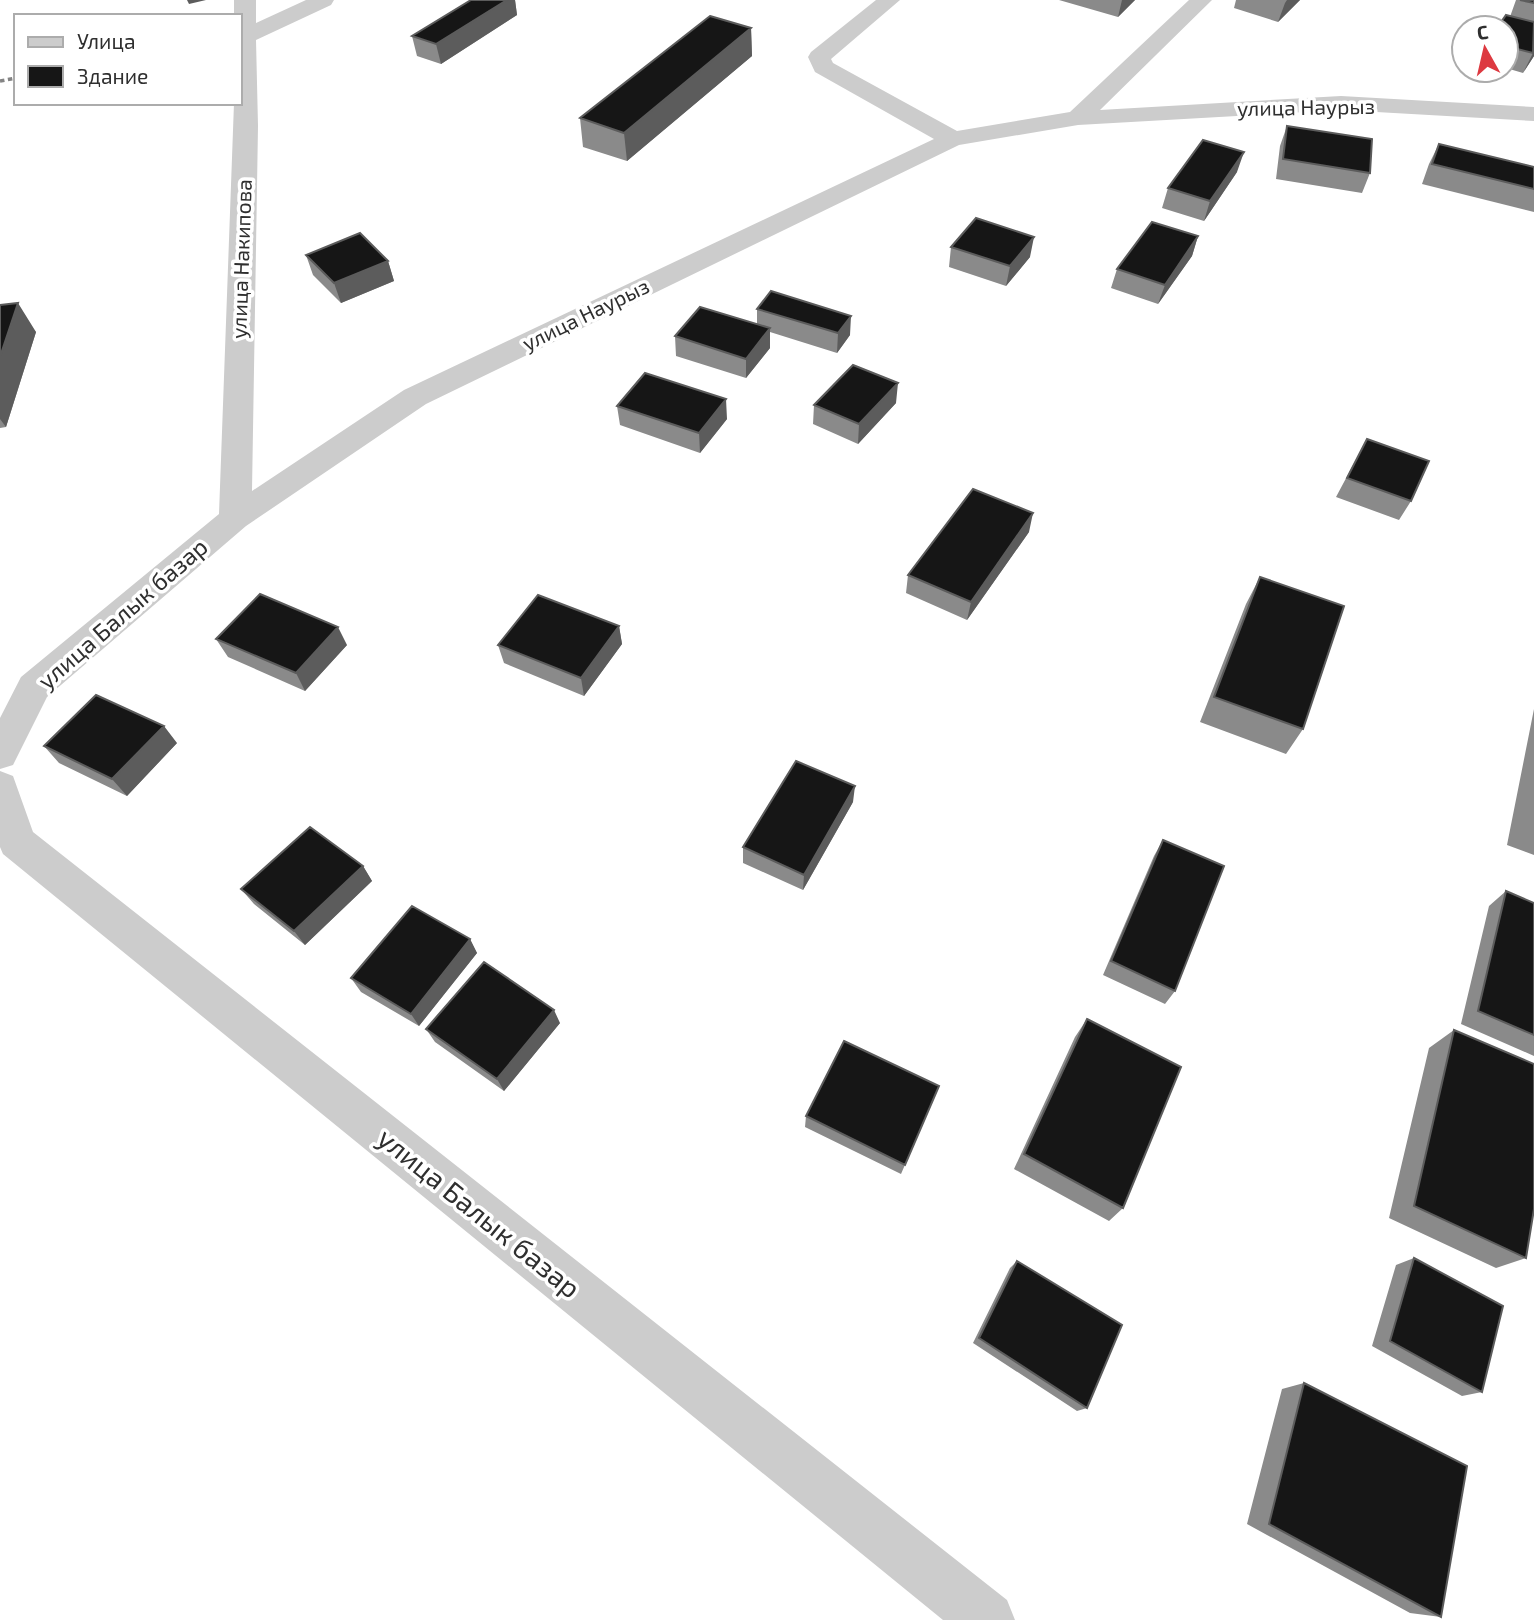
<svg xmlns="http://www.w3.org/2000/svg" width="1534" height="1620" viewBox="0 0 1534 1620" font-family="'Exo 2',sans-serif">
  <rect width="100%" height="100%" fill="#fff"/>
  <g fill="none" stroke-linecap="round" stroke-linejoin="round">
    <path fill="#ccc" fill-rule="evenodd" d="M234,0H256V23L306,0H334L331,5L256,40L258,126L252,491L404,390L934,139L815,72L808,57L811,52L876,0H900L831,59L833,63L957,131L1070,112L1189,0H1212L1100,110L1341,96L1534,107V121L1341,110L1078,125L959,145L426,404L246,526L47,697L13,765L0,769V718L21,677L219,514L234,103H240V16H234Z
      M0,771L13,776L33,832L1007,1600L1015,1620H943L3,854L0,847Z"/>
    <path stroke="#848484" stroke-width="3.5" stroke-dasharray="4.5 3.5" stroke-linecap="butt" d="M0,81L16,78"/>
  </g>
  <path fill="#8a8a8a" d="M471,0H515L517,15L441,64L417,56L412,36Z
    M1059,0H1135L1118,17Z
    M1236,0H1300L1278,22L1234,8Z
    M1516,0H1534V56L1523,73L1506,68V28Z
    M751,28L752,56L627,161L583,147L580,118Z
    M1287,126L1370,173L1362,193L1276,179L1280,146Z
    M1439,144L1534,167V212L1422,184L1429,164Z
    M1237,172L1204,221L1162,208L1168,188Z
    M1198,236L1192,256L1158,304L1111,288L1117,269Z
    M951,247L1030,257L1006,286L949,267Z
    M306,255L388,261L394,281L341,303L313,275Z
    M0,305L36,332L6,427L0,428Z
    M757,309L850,335L837,353L770,332V348L746,378L676,356L675,336L757,325Z
    M896,403L858,444L813,424L814,405Z
    M617,406L727,419L700,453L620,425Z
    M1367,439L1411,501L1399,520L1336,497Z
    M1029,532L967,620L906,593L908,575Z
    M1260,577L1303,729L1286,754L1200,722L1246,604Z
    M619,626L622,644L584,696L504,663L498,645Z
    M216,639L347,645L305,691L228,657Z
    M1534,709V855L1507,845Z
    M177,743L127,796L59,763L44,746Z
    M853,802L803,890L743,863V847Z
    M1163,840L1175,991L1165,1004L1103,975L1154,856Z
    M363,866L372,881L305,945L254,904L241,889Z
    M1506,891L1534,903V1056L1461,1024L1489,906Z
    M470,939L477,953L419,1026L361,992L351,978Z
    M1087,1019L1123,1208L1109,1221L1014,1169L1075,1037Z
    M560,1023L504,1091L435,1042L426,1029Z
    M1454,1030L1526,1258L1496,1268L1389,1218L1429,1048Z
    M939,1086L901,1174L805,1127L806,1116Z
    M1414,1258L1482,1392L1462,1396L1372,1346L1396,1265Z
    M1017,1261L1087,1408L1077,1411L973,1343L1010,1268Z
    M1304,1383L1441,1617L1410,1613L1247,1524L1282,1389Z"/>
  <path fill="#5c5c5c" d="M187,0H206L189,4Z
    M507,0H515L517,15L441,64L436,44Z
    M1122,0H1135L1118,17Z
    M1287,0H1300L1278,22L1285,3Z
    M751,28L752,56L627,161L624,133Z
    M1534,52V56L1523,73L1533,53Z
    M1244,152L1237,172L1204,221L1210,201Z
    M1198,236L1192,256L1158,304L1165,285Z
    M1034,237L1030,257L1006,286L1010,266Z
    M388,261L394,281L341,303L334,283Z
    M18,303L36,332L6,427L0,419V357Z
    M851,316L850,335L837,353L838,333Z
    M770,328V348L746,378V359Z
    M898,383L896,403L858,444L859,424Z
    M726,399L727,419L700,453L699,433Z
    M1033,513L1029,532L967,620L971,602Z
    M619,626L622,644L584,696L581,678Z
    M338,627L347,645L305,691L296,673Z
    M164,726L177,743L127,796L112,779Z
    M855,786L853,802L803,890L804,875Z
    M363,866L372,881L305,945L294,931Z
    M470,939L477,953L419,1026L411,1014Z
    M554,1010L560,1023L504,1091L497,1079Z"/>
  <path fill="#161616" stroke="#5c5c5c" stroke-width="2" d="M471,0H507L436,44L412,36Z
    M1520,0H1534V3Z
    M1506,15L1534,22L1533,53L1506,46V28H1497Z
    M710,16L751,28L624,133L580,118Z
    M1287,126L1372,139L1370,173L1283,159Z
    M1203,140L1244,152L1210,201L1168,188Z
    M1439,144L1534,167V189L1432,164Z
    M976,218L1034,237L1010,266L951,247Z
    M1152,222L1198,236L1165,285L1117,269Z
    M360,233L388,261L334,283L306,255Z
    M771,291L851,316L838,333L757,309Z
    M18,303L0,357V305Z
    M700,307L770,328L746,359L675,336Z
    M853,365L898,383L859,424L814,405Z
    M645,373L726,399L699,433L617,406Z
    M1367,439L1429,461L1411,501L1347,478Z
    M973,489L1033,513L971,602L908,575Z
    M1260,577L1344,606L1303,729L1214,697Z
    M260,594L338,627L296,673L216,639Z
    M538,595L619,626L581,678L498,645Z
    M96,695L164,726L112,779L44,746Z
    M796,761L855,786L804,875L743,847Z
    M310,827L363,866L294,931L241,889Z
    M1163,840L1224,866L1175,991L1111,961Z
    M1506,891L1534,903V1035L1478,1011Z
    M412,906L470,939L411,1014L351,978Z
    M484,962L554,1010L497,1079L426,1029Z
    M1087,1019L1181,1067L1123,1208L1024,1154Z
    M1454,1030L1534,1064V1209L1526,1258L1414,1206Z
    M844,1041L939,1086L905,1165L806,1116Z
    M1414,1258L1503,1306L1482,1392L1390,1341Z
    M1017,1261L1122,1325L1087,1408L979,1338Z
    M1304,1383L1467,1466L1441,1617L1269,1524Z"/>
  <g text-anchor="middle" stroke-width="7" stroke-linejoin="round" paint-order="stroke">
    <g font-size="21" fill="#2f2f2f" stroke="#fff">
      <text transform="translate(1306 108) rotate(-1)" y="7">улица Наурыз</text>
      <text transform="translate(242 259) rotate(-88)" y="7">улица Накипова</text>
      <text transform="translate(586 315) rotate(-26)" y="7">улица Наурыз</text>
    </g>
    <g font-size="24" fill="#2f2f2f" stroke="#fff">
      <text transform="translate(123 614) rotate(-41)" y="8">улица Балык базар</text>
    </g>
    <g font-size="28" fill="#2f2f2f" stroke="#fff">
      <text transform="translate(479 1213) rotate(39)" y="10">улица Балык базар</text>
    </g>
  </g>
  <rect x="14" y="14" width="228" height="91" fill="#ffffff" stroke="#acacac" stroke-width="2"/>
  <rect x="28" y="37" width="35" height="10" fill="#cccccc" stroke="#acacac" stroke-width="2"/>
  <text x="77" y="49" font-size="21" fill="#2f2f2f">Улица</text>
  <rect x="28" y="66" width="35" height="21" fill="#161616" stroke="#acacac" stroke-width="2"/>
  <text x="77" y="84" font-size="21" fill="#2f2f2f">Здание</text>
  <g transform="translate(1485 49) rotate(352)"><circle r="33" fill="#ffffff" stroke="#acacac" stroke-width="2"/>
  <path d="M0-5L12 26L0 18L-12 26Z" fill="#dd3940"/>
  <text y="-10" font-size="19" font-weight="bold" text-anchor="middle" fill="#2f2f2f">С</text>
  </g>
</svg>
